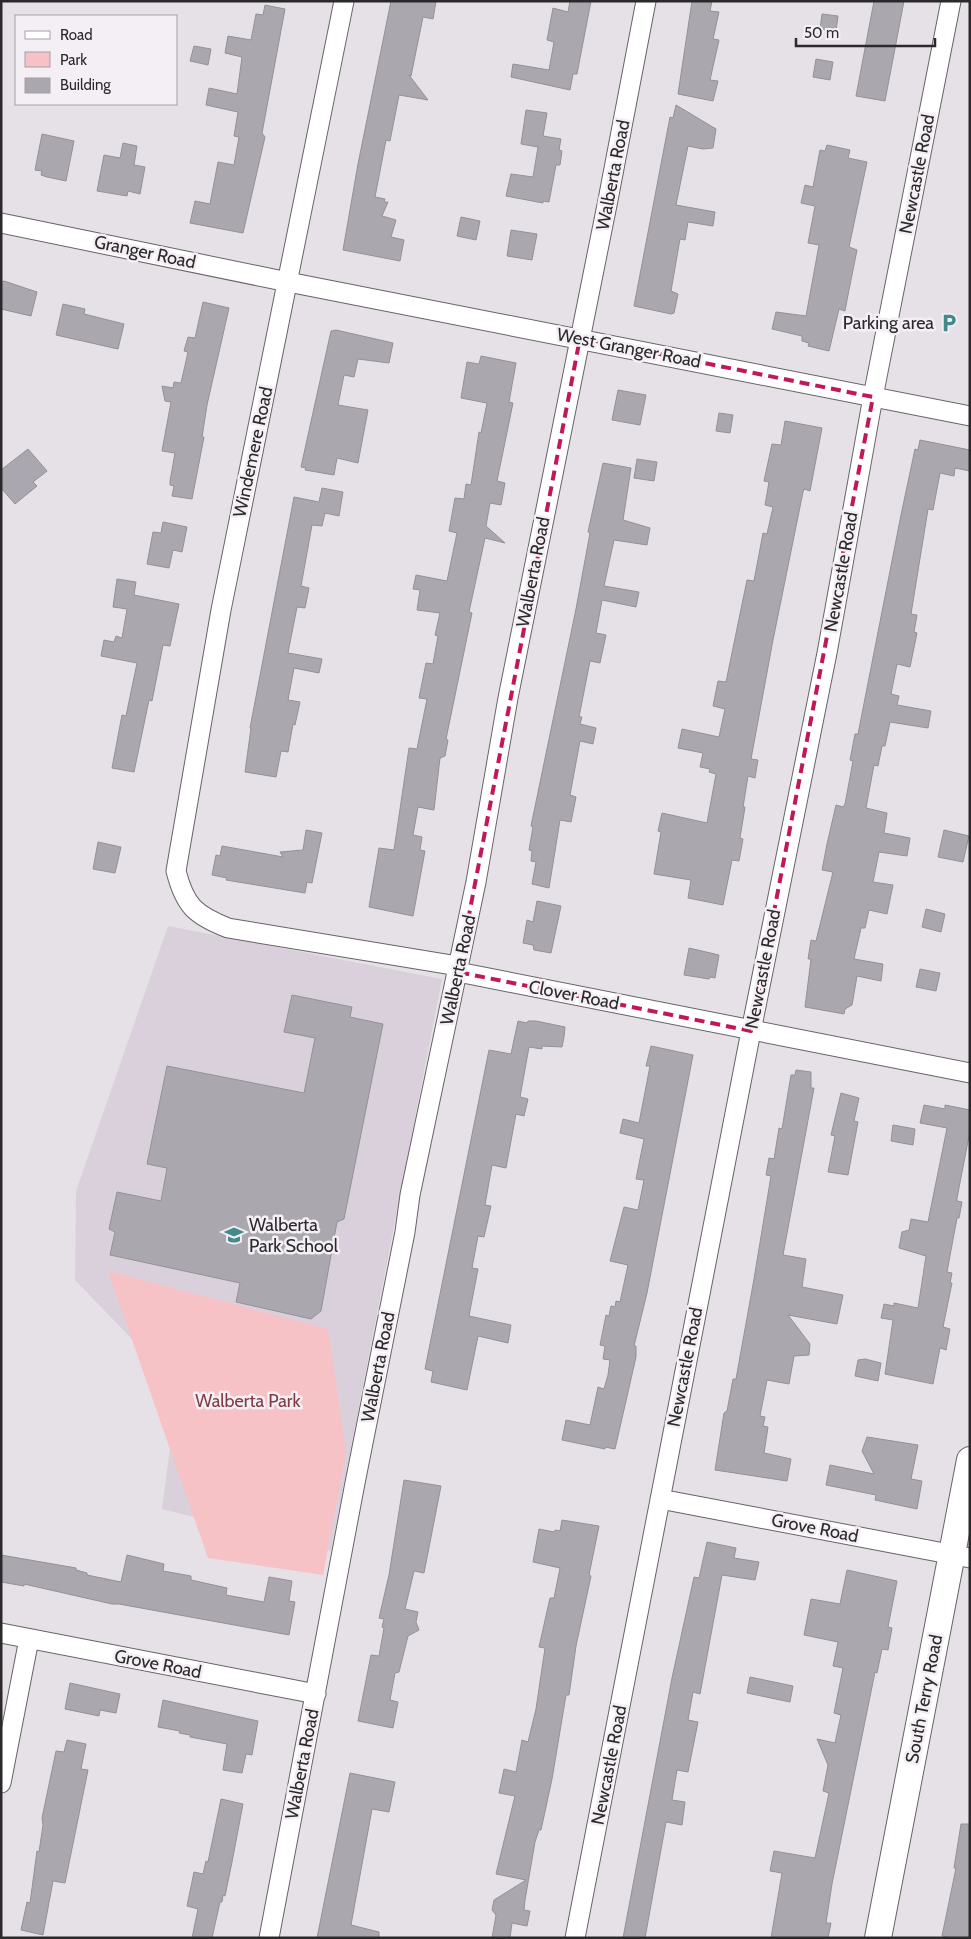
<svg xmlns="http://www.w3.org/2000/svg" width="971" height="1939" viewBox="0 0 971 1939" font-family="Cabin,sans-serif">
  <rect width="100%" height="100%" fill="#e6e1e7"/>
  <path fill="#dad0db" d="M168,926L442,979L331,1551L162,1509L178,1387L75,1280L76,1191Z"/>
  <path fill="#f7c2c5" d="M108,1271L328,1329L346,1452L323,1575L208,1558Z"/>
  <path fill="#aaa8ae" stroke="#939198" d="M391,1H436L433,19L423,17L411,76L409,75L428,100L399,95L390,141L386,140L375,197L385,199L384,202H388L382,216L396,220L391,237L404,240L400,261L343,250L358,164Z
    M570,1H591L577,74H573L570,90L511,77L513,64L549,70L554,42L547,40L553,8L568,12Z
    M692,1H712L710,11L719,12L713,39L719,40L710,80L718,81L713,101L678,94Z
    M874,1H904L885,101L856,96Z
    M265,5L285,9L262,133L265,137L243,233L190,223L195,201L210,204L218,162L234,165L239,137L234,136L238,112L206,105L209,88L237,94L242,57L225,53L228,36L251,40L256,14L263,15Z
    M822,14L838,16L836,31L820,29Z
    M194,46L211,49L208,65L190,61Z
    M816,59L833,62L830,80L813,77Z
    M676,105L716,129L713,148L703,149L688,146L676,205L715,212L713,226L688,222L685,240L680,239L671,291L678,294L674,313L671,314L634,306L670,117L673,118Z
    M526,110L547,113L543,136L561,139L559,150L562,151L560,165H556L549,202L543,201V203L506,196L511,174L533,177L538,147L521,144Z
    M42,134L74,141L66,181L47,177L41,175L42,171L35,170Z
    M123,143L137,146L134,165L145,167L140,194L128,191L127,196L97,191L104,155L120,158Z
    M827,145L850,150L848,158L867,162L849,247L857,250L847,300L845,311L839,309L829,351L808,346L809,343L802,341V336L772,329L776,312L806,316L819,245L808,243L815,206L801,203L805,185L813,187L820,150L825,151Z
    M461,217L480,221L476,240L457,236Z
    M511,230L537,234L532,260L507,256Z
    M4,281L37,292L31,316L1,309V282Z
    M203,302L229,308L207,405L202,437H204L192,499L172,496L174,486L170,485V481L175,453L162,451L171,402L165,401L162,386L173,388L174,382L181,383L188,352L184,351L188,337L195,338Z
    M63,304L85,309L84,314L124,324L118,349L56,335Z
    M336,330L393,343L389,363L358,359L354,377L344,375L338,405L368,410L358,463L337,458L334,475L305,470L306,468L301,467L331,331Z
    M481,356L516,363L509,402L513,403L497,481L505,483L501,505L490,503L486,526L505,543L485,538L469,612L472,613L446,739L448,740L445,756L440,758L434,810L418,807L413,835L422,837L420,850L425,851L413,916L369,907L379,848L394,850L409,748L417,749L427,699L419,698L426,663L433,664L438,636L435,635L440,613L417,610L420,590L413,589L416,575L447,581L457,533L449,531L455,498L464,499L466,484L471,485L479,432L481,433L487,403L461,398L467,362L479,364Z
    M618,390L646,395L640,425L612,420Z
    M719,413L733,415L730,433L716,431Z
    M785,421L822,428L810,491L804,489L803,492L773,640L751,759L758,760L755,778L748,776L743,807H745L740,838L743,839L739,861L732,860L723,905L688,898L691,880L654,874L661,832L658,831L662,813L707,823L716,774L709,772L710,769L700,767L703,753L678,748L682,729L719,737L725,709L713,706L718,681L726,682L747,580L754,581L763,533L767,534L773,507L765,505L769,482L764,481L772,444L781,445Z
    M920,440L970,450V471L955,468L954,476L940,473L933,510L928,509L911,614L917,615L914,632L917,633L910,667L897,664L891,694L899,696L897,705L931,711L928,728L890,722L885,746H882L878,766L874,765L866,808L887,813L884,833L910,838L907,856L879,852L873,882L893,885L887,914L869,910L865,928H861L854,959L883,964L881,981L857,976L852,1005L845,1009L844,1014L805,1007L811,959H808L811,940L816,941L833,872L822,870L827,844L836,805L843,807L845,804L853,761L850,760L855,734H858L901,515L915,449L918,450Z
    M28,449L47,471L33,482L37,486L15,504L1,488V470Z
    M637,459L657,462L654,481L634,478Z
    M603,463L631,468L623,520L650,528L647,545L614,540L604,586L639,592L636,607L602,600L596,633L606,635L600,663L590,661L579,717H582L580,724L596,728L593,744L580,741L570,795L576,797L571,822L560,820L549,888L532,884L536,862L531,861L532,851L529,850L533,827L531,826L576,609L590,533L588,532Z
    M322,488L343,492L339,516L325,513L322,526L312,525L301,586L309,588L305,608L297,607L288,653L322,659L319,673L294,668L288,700L300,702L295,725L293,724L288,752L281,751L276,777L245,772L251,728H250L294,497L319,502Z
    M163,522L187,527L182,552L173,550L169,568L147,564L153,532L161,533Z
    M117,579L136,582L134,595L179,604L170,646L163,645L152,701L149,700L134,772L112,768L122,715L126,716L137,663L101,656L104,640L114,642L116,636L122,638L127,609L113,607Z
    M306,830L322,833L312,883L307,882L305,893L226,880L227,878L212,875L216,855L220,856L222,846L283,857L280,852L303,850Z
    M944,830L969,836L963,862L938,857Z
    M98,842L121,847L115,873L93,869Z
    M537,901L561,906L551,953L534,950L533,945L523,943L527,920L533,922Z
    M926,909L945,914L941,932L922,927Z
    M689,948L719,955L715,978L710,977L709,979L684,975Z
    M920,969L940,973L936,991L916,987Z
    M292,995L352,1007L350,1017L383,1024L344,1219L337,1222L321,1311L311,1319L236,1302L240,1283L110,1255L115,1232L109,1229L117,1192L161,1201L167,1168L147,1164L167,1066L304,1093L315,1038L284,1032Z
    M518,1021L527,1023L528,1021H536L565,1027L564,1037L562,1047L542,1046V1049L529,1047L520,1097L528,1099L524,1116L516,1114L506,1168L492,1165L485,1205L491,1206L484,1237L478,1236L472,1268L478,1269L469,1316L511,1325L508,1343L478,1336L467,1390L431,1382L433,1371L425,1369L489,1050L511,1054Z
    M651,1046L693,1055L647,1293L634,1346H636V1357L615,1449L605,1447V1449L562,1440L566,1420L590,1425L598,1387L604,1389L608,1375L610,1360L603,1359L605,1346L600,1345L606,1315L609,1316L611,1306L615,1307L616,1301L620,1302L628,1265L610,1261L624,1207L638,1210L644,1180L636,1179L644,1139L620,1133L623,1119L639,1123L650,1066H646Z
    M796,1070L811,1072V1088H814L783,1255L806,1259L802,1287L843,1295L837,1324L788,1315L810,1344L809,1355L794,1356L789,1384L767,1380L760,1416L765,1417L763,1426L768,1427L764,1453L791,1459L787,1481L715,1470L724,1413L727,1411L733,1379H736L754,1279L771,1176L766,1175L769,1158L774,1159L779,1128L782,1129L791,1075H795Z
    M841,1093L859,1098L854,1121L858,1122L848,1175L828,1172L835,1136L831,1135Z
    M924,1105L945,1109V1105L970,1110V1131L957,1198V1201L962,1202L959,1218H957L947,1272L952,1273L950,1283H952L943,1327L950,1329L946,1350L940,1348L933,1384L885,1374L893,1320L881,1318L884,1304L894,1306V1303L918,1308L926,1256L899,1248L902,1232L909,1230L911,1219L928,1222L947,1128L920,1123Z
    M893,1125L915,1129L913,1145L891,1141Z
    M865,1359L881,1363L878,1381L855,1376L858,1360Z
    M867,1437L918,1445L911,1479L922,1481L917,1509L875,1500L876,1495L826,1485L830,1465L874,1474L862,1451Z
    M404,1480L441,1486L424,1573L414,1571L405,1609L418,1612L416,1622L419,1630L408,1636L399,1672L395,1673L390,1700L398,1702L393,1728L358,1721L371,1655L379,1656L384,1628L382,1627L384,1619L379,1618L389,1575Z
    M562,1520L599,1526L589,1575L591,1576L576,1646L569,1695H566L552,1779L541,1830H539L535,1842L525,1900L524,1910L530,1911L527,1926L512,1923L510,1938H492L496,1915L492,1910L494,1900L526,1880L496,1874L515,1796L499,1793L504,1769L516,1772L522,1740L528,1742L536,1709L545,1648L539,1647L550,1598H554L560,1568L533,1562L539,1529L554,1532L555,1530L560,1531Z
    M707,1542L736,1548L734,1558L759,1562L755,1580L722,1575L700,1694L693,1692L688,1720L698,1722L688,1772L677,1770L672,1800L685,1802L682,1825L666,1822L645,1938H623L672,1678L694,1577L699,1578Z
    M1,1555L76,1568V1570L87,1573V1575L121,1582L127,1555L164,1564L163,1571L191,1576V1580L227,1588L226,1595L264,1602L269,1577L292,1581L289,1601L295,1602L289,1635L119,1604H112L24,1584V1586L1,1582Z
    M847,1570L897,1581L888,1627L892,1628L888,1650L882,1649L877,1673L875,1672L832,1884L826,1923H831L828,1938H771L782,1873L770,1871L774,1851L815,1858L829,1793L823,1791L828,1765L817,1739L835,1743L841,1715L834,1713L843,1668L833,1666L838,1642L804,1635L811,1599L840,1604Z
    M750,1677L793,1686L790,1702L747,1693Z
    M70,1683L120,1694L116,1713L100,1710L99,1716L65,1709Z
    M163,1700L258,1721L252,1755L246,1754L242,1773L223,1770L227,1744L190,1737V1735L179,1733L180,1731L158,1727Z
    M67,1740L86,1744L81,1769L88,1770L65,1883L53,1881L43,1935L21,1930L27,1902L30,1903L37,1851L39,1852L43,1825L42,1818L56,1751L64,1752Z
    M350,1773L395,1782L389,1812L372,1809L351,1925L379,1932V1938H317Z
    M221,1799L243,1804L232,1862L225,1896L223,1895L222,1902H220L212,1938H192L198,1909L187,1906L194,1872L203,1874L206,1861L208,1862Z
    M961,1824H970V1938H953L942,1936L956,1868H954Z"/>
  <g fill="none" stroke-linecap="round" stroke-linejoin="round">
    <g stroke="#676367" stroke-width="21">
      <path id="street" d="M344,1L221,610L176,871C185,906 195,915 228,928L452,965L458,972L970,1073
        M1,223L288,282L970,416
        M660,1499L970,1558
        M1,1633L316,1694
        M1,1783L29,1639
        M269,1938L355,1483L405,1232L410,1195L476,882L508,698L608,200L646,1
        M575,1938L751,1031L827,653L873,397L951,1"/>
    </g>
    <g stroke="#676367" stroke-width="28">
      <path id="secondary" d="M878,1938L970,1460"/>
    </g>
    <use href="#street" stroke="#fff" stroke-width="19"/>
    <use href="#secondary" stroke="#fff" stroke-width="26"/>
  </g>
  <path fill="none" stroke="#c2185b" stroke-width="4" stroke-dasharray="10 6" stroke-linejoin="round" d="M580,338L873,397L751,1031L458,972Z"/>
  <defs>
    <g id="parking-bare" transform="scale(1.5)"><path d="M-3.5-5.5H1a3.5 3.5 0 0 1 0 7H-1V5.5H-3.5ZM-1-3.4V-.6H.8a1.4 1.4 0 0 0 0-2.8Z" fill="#428a8c" stroke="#f4eff4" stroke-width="2.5" paint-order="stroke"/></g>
    <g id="school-bare" transform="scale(1.5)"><path d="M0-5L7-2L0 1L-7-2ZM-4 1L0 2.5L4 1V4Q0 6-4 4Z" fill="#428a8c" stroke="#f4eff4" stroke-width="2.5" paint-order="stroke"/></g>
  </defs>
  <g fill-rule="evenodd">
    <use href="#parking-bare" x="949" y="323"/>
    <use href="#school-bare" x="234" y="1235"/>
  </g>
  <g text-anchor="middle" stroke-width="5" stroke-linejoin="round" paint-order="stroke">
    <g font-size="18" fill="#2b292b" stroke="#f4eff4">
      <text transform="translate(917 174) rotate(-79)" y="6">Newcastle Road</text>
      <text transform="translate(613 175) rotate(-79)" y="6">Walberta Road</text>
      <text transform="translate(145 252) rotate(12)" y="6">Granger Road</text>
      <text transform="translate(629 348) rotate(11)" y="6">West Granger Road</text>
      <text transform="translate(253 452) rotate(-78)" y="6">Windemere Road</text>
      <text transform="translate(533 572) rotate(-79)" y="6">Walberta Road</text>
      <text transform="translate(841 572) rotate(-80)" y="6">Newcastle Road</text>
      <text transform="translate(763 969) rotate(-79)" y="6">Newcastle Road</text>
      <text transform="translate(458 970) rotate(-78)" y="6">Walberta Road</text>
      <text transform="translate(574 995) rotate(11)" y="6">Clover Road</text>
      <text transform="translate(378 1367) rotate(-79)" y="6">Walberta Road</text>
      <text transform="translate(685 1367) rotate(-79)" y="6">Newcastle Road</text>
      <text transform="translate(815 1528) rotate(11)" y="6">Grove Road</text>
      <text transform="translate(158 1664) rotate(11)" y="6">Grove Road</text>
      <text transform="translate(924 1699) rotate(-79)" y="6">South Terry Road</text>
      <text transform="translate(302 1764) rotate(-79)" y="6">Walberta Road</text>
      <text transform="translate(609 1765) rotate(-79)" y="6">Newcastle Road</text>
    </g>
    <g font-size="18" fill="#2b292b" stroke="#f4eff4" text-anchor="end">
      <text x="934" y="329">Parking area</text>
      <text x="249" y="1231" text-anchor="start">Walberta<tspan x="249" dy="21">Park School</tspan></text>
    </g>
    <g font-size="18" fill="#803c45" stroke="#f4eff4">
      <text x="248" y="1407">Walberta Park</text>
    </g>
  </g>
  <rect width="971" height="1939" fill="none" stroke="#2b292b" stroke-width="5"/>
  <rect x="15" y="15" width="162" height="90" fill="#f4eff4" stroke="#a4a0a4"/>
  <rect x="25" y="31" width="25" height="8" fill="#ffffff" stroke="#a4a0a4"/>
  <text x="60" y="40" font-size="15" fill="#2b292b">Road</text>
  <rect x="25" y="52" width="25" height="15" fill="#f7c2c5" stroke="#a4a0a4"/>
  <text x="60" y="65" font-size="15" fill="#2b292b">Park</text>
  <rect x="25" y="78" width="25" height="15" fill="#aaa8ae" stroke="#a4a0a4"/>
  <text x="60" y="90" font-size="15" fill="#2b292b">Building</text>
  <path d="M796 38v8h139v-8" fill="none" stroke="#2b292b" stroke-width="2.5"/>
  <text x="804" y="38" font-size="15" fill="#2b292b" stroke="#f4eff4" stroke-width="4" paint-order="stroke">50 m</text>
</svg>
